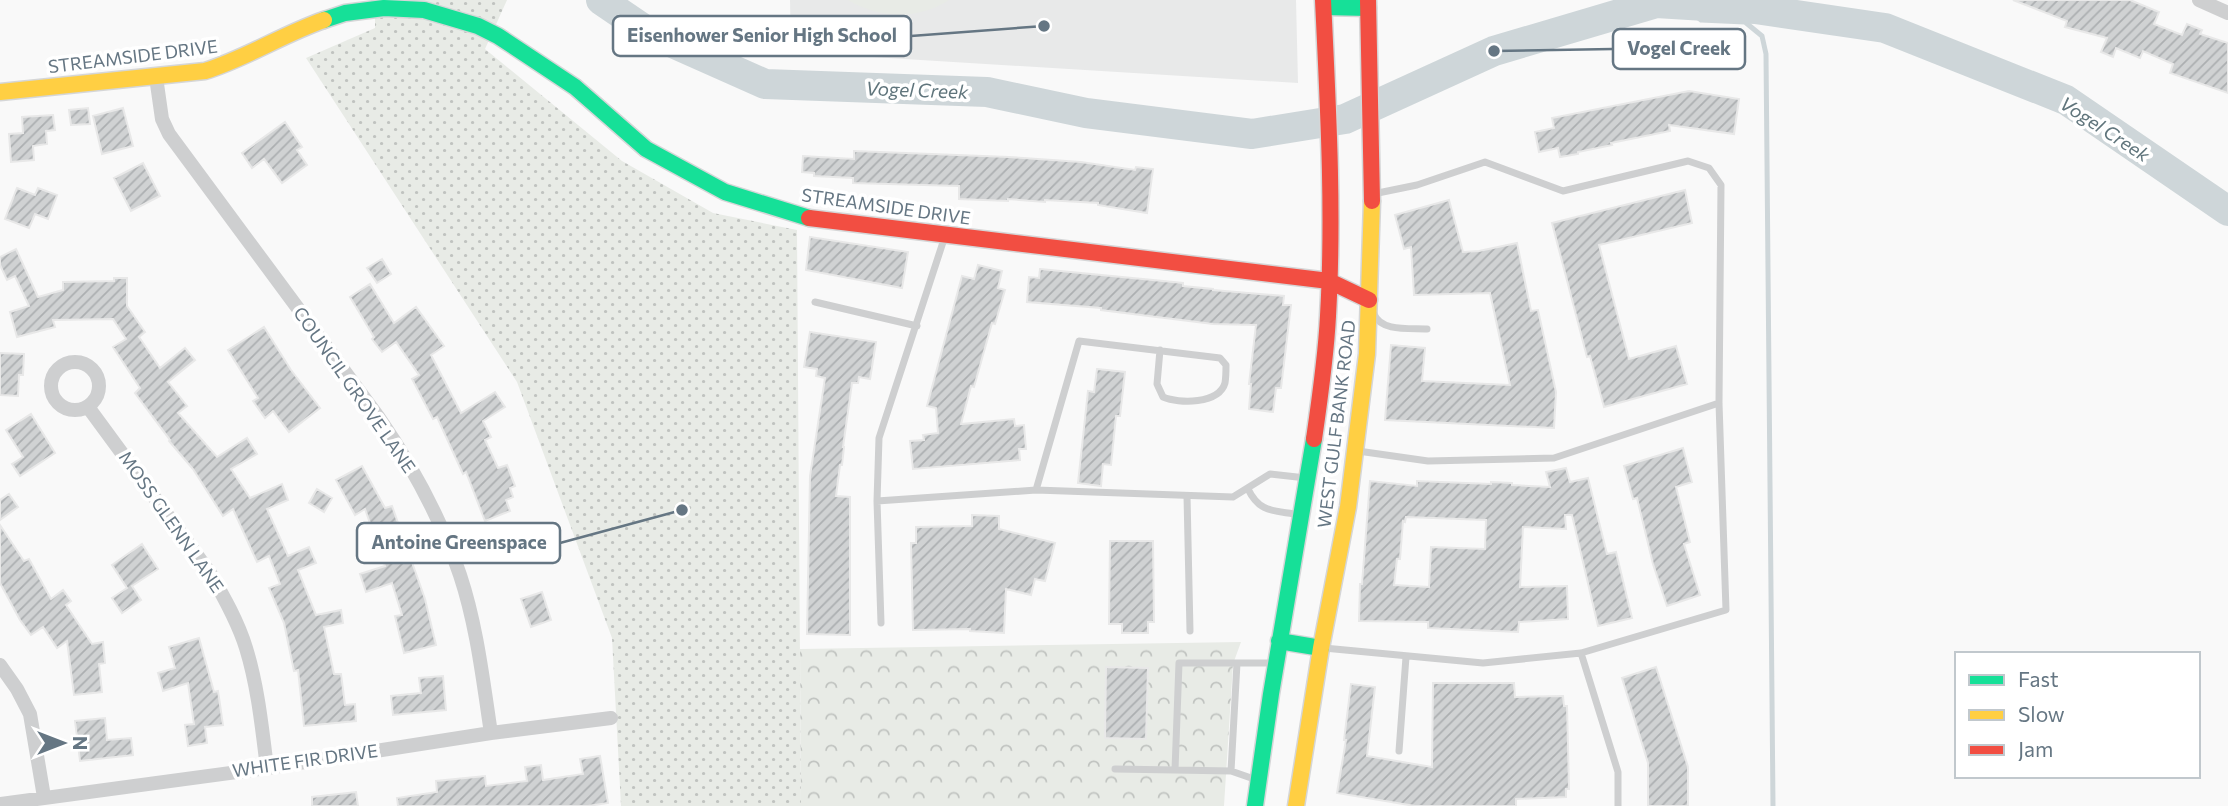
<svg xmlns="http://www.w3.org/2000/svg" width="2228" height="806" viewBox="0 0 2228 806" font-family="Commissioner,sans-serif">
  <defs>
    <pattern id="grass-dots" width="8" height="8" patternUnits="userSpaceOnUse" patternTransform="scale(1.75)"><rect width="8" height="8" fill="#e8ebe6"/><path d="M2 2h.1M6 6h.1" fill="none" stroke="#c0c3c0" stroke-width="1.8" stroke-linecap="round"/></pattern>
    <pattern id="forest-crowns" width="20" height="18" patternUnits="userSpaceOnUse" patternTransform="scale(1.75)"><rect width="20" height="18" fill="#e8ebe6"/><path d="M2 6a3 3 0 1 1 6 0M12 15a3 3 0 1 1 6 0" fill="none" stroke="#c0c3c0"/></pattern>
    <pattern id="building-hatch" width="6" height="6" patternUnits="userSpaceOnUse" patternTransform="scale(1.75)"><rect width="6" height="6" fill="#d0d2d3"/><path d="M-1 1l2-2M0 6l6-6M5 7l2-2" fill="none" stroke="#acafb1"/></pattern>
  </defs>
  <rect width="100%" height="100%" fill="#f9f9f9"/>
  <path fill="#e8e9e9" d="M790,0H1296L1298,83L791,52Z"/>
  <path fill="url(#grass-dots)" d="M375,0H507L485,49L622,161L713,213L797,230L801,806H621L612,638L517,382L306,58L375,28Z"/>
  <path fill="url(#forest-crowns)" d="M1241,642L1233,664L1224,806H801L800,649Z"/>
  <path fill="#e8ebe6" d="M848,0H949C918,20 880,19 848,0Z"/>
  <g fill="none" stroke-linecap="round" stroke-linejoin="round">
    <path stroke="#ced6d9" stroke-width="5" d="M1682,4L1701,20L1745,22L1762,36L1766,54L1773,806"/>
    <path stroke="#ced6d9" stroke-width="30" d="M601,0L648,32L765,84L987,92L1086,113L1252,134L1345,119L1494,51L1656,3L1755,9L1885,28L2066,100L2228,211"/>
  </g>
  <path fill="url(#building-hatch)" stroke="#e8e8e8" stroke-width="2" fill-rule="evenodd" d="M2013,0H2130L2159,12L2154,24L2182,35L2187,24L2202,30L2200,34L2228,43V93L2170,73L2173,64L2143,51L2140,58L2116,48L2113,57L2101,52L2107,38L2065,27L2067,21Z
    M1689,91L1739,99L1734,134L1669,125L1670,131L1611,143L1612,145L1578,152V154L1560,157L1558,148L1539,152L1535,132L1554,128L1552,118Z
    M88,108L90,124L71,125L69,110Z
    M123,108L133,146L102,154L93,116Z
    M53,115L55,130L46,131L47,144L33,146L34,160L11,162L9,134L23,133L22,117Z
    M285,122L302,147L297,150L307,165L282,183L264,159L252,168L242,153Z
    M854,151L1009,157L1081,162L1135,170L1136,167L1153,169L1147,213L1098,205V203L1045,200V202L1008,199V201L959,199V186L853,183V178L814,176V173L802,172L803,156L854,159Z
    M143,163L160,196L131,211L114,178Z
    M17,188L35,195L38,188L57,195L48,219L35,214L29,228L5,219Z
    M1685,190L1692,223L1599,245L1629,359L1676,346L1687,384L1604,407L1590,356L1587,357L1552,223Z
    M1449,200L1463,252L1479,251L1517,243L1531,311L1538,310L1556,392L1554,428L1385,420L1391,345L1425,348L1422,381L1510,385L1490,293L1414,295L1411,247L1404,249L1395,215Z
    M810,237L908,252L902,288L806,270Z
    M16,249L38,297L63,290V282L114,281V278H127V306L145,332L139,337L160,368L185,348L195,360L168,382L187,406L178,413L217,457L247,438L257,454L231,469L250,498L282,484L288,500L267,509L288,556L309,547L316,563L298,570L316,615L341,610L343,623L324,627L334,674H341L345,705L355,704L356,721L304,726L298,670L294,671L284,623L269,588L280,584L269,556L257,562L233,509L223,516L193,469L169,441L170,440L135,393L140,388L113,347L126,339L113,319L53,320L55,327L17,337L10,312L29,306L15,276L7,280L0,265V257Z
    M382,259L391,274L377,283L367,268Z
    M978,265L1002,271L998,288L1005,290L995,324L992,323L974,387L971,386L961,424L1014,419L1015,426L1024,425L1026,449H1019L1020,460L913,469L910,441L924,440L923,435L938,433L936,408L927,406L962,276L974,279Z
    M1040,269L1183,283V286L1213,289V290L1284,296L1283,305H1291L1281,388H1276L1273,412L1249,409L1251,384H1249L1256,325L1213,324L1101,310V308L1027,302L1029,277L1039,278Z
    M370,284L394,323L416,307L444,346L431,355L461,413L495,392L505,407L483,421L491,437L485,440L498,468L507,465L515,486L510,488L513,497L506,500L510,511L485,521L466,472L463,474L437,417L433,419L412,379L419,375L396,342L382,352L372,339L374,337L350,297Z
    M264,327L291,370L320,408L289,432L273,411L265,418L253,401L258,398L228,350Z
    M810,332L876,342L870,379L859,377L858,383H852L843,447H844L842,465H840L836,496L850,497V635L807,634L810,476L825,378L816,376L817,369L804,367Z
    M0,353L24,354L23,375H19L18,396L0,395Z
    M1097,369L1125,372L1120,416H1116L1111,465L1103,464L1101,486L1078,483L1088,391L1094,392Z
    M31,414L55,453L20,476L12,464L23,457L6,430Z
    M1683,448L1692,482L1676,487L1690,542L1684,544L1700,595L1667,606L1653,564L1637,498L1633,499L1624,466Z
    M362,466L385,508L392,506L425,599L436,645L404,653L395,616L402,615L392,583L366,592L360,574L385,566L365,509L355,515L336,480Z
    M1566,468L1570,482L1588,478L1607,554L1616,552L1632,618L1598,626L1572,515H1565L1566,529L1523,527L1520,587L1567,586L1568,619L1519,622L1518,632L1428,628V622L1359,621L1360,584H1362L1370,481L1417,486V481L1491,484V482L1512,483V485L1550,487L1546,472ZM1406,517L1486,520L1485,549L1431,547L1429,587L1394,585L1397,559H1400L1403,521L1405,522Z
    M317,489L332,498L324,512L309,503Z
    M9,494L18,507L0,520V500Z
    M972,515L999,516V529L1055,543L1045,581L1035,579L1031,595L1006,589L1004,633L970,631V629L913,630L911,543H916V527L972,526Z
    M0,525L24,561L29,559L51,599L63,590L71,601L66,605L92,644L103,642L105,663L99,664L102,692L74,695L67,641L57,648L43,627L31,635L20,620L0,583Z
    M1110,541H1153L1154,622H1148V633H1122V624H1109Z
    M142,544L158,569L132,586L141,600L122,613L112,598L127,588L112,565Z
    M542,592L551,620L531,627L521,599Z
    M199,638L214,692L218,691L223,725L205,727L207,743L188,746L185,725L194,724L188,683L163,691L158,673L175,668L169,647Z
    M1106,667L1148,668L1146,739L1105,738Z
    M1656,667L1688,767V806H1648V763L1622,678Z
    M443,676L446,710L393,715L391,696L421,693L419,678Z
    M1433,683H1514L1515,697L1563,696L1564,706H1567L1568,746L1569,789H1566V797L1516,799V806H1415L1337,793L1346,740H1344L1351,684L1375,687L1367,756L1432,767Z
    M105,718L107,740L131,738L133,755L80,761L75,721Z
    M600,756L608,803L588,806H398L397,798L437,792L436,781L485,776L486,786L527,781L525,767L541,765L543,780L583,774L580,759Z
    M356,792L358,806H312V797Z"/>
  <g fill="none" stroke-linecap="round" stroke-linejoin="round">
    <g stroke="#d5d6d7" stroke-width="19">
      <path id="fast" d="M1324,7L1368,8
        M324,20L345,13L384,8L424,10L478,26L498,36L575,87L646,149L725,192L809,218
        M1279,641L1321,648
        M1255,806L1271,694L1314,439"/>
    </g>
    <g stroke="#d5d6d7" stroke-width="19">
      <path id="slow" d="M0,92L205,71C247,58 283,34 324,20
        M1296,806L1321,648L1348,507L1367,354L1372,201"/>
    </g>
    <g stroke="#d5d6d7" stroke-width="19">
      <path id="jam" d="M1368,0L1372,201
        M809,218L1329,281L1369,300
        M1314,439C1320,398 1326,357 1328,316C1334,211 1328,105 1323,0"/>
    </g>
    <path stroke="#cecfd0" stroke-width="7" d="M815,302L917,326
      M1374,314C1381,332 1410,328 1427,329
      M1358,451L1428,461L1554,458L1719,403
      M1248,489C1260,514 1275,510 1300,515
      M1036,490L1079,341L1220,358L1226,365C1226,370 1226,377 1225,383C1219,404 1179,404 1163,397L1157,384L1160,350
      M1187,496L1190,631
      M877,501L1036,490L1233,497L1270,474L1306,478
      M881,623L877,501L879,438L945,236
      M1324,648L1483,663L1581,653L1726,610L1719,403L1721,185L1709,168L1688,161L1563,191L1485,162L1417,185L1373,194
      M1581,653L1618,772V806
      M1399,751L1406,657
      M1115,769L1175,770
      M1231,771L1175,770L1179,663H1237
      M1254,779L1231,771L1237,663H1275"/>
    <path stroke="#cecfd0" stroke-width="14" d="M2199,0L2228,13
      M156,77L162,119L169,134L379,418C413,467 441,519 460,575C477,626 483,681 491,733
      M51 386a24 24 0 1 1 48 0a24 24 0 1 1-48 0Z
      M88,407L210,573C224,597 238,622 246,648C258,687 262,728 267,768
      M0,665L17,689L30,714L44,797
      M0,804L267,768L491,733L611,718"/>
    <use href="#fast" stroke="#16e098" stroke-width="16"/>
    <use href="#slow" stroke="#ffcf43" stroke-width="16"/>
    <use href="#jam" stroke="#f24e42" stroke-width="16"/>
  </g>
  <g text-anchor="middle" stroke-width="7" stroke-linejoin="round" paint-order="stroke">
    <g font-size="18" fill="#657683" stroke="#fff">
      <text transform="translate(133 57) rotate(-7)" y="6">STREAMSIDE DRIVE</text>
      <text transform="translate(886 207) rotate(8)" y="6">STREAMSIDE DRIVE</text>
      <text transform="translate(354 390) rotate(55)" y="6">COUNCIL GROVE LANE</text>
      <text transform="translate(1337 424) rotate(-83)" y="6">WEST GULF BANK ROAD</text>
      <text transform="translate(171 522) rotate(55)" y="6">MOSS GLENN LANE</text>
      <text transform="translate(305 761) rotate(-8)" y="6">WHITE FIR DRIVE</text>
    </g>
    <g font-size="19" font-style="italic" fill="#60757c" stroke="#fff">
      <text transform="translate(917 90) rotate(2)" y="7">Vogel Creek</text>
      <text transform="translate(2105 129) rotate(33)" y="7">Vogel Creek</text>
    </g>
  </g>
  <path fill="none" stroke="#657683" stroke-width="2.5" d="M1044 26L911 36M1494 51L1613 49M682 510L560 543"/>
  <g fill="#657683" stroke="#fff" stroke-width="2.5">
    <circle cx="1044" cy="26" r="7"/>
    <circle cx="1494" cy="51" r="7"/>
    <circle cx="682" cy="510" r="7"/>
  </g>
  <g fill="#fff" stroke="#657683" stroke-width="2.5">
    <rect x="613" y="16" width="298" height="40" rx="7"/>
    <rect x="1613" y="29" width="132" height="40" rx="7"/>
    <rect x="357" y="523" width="203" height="40" rx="7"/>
  </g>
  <g font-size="19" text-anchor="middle" font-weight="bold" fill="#657683">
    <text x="762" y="42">Eisenhower Senior High School</text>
    <text x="1679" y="55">Vogel Creek</text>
    <text x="459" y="549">Antoine Greenspace</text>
  </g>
  <rect x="1955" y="652" width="245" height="126" fill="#ffffff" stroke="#c1c8cd" stroke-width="2"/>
  <rect x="1969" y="675" width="35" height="10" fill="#16e098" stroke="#c1c8cd" stroke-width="2"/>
  <text x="2018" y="687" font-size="21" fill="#657683">Fast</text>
  <rect x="1969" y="710" width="35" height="10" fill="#ffcf43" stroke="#c1c8cd" stroke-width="2"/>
  <text x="2018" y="722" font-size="21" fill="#657683">Slow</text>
  <rect x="1969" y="745" width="35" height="10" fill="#f24e42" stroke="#c1c8cd" stroke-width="2"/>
  <text x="2018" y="757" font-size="21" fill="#657683">Jam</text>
  <g transform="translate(63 743) rotate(90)" stroke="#ffffff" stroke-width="5" paint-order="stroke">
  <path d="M0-5L12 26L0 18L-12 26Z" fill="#657683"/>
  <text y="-10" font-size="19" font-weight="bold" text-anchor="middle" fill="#657683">N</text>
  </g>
</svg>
